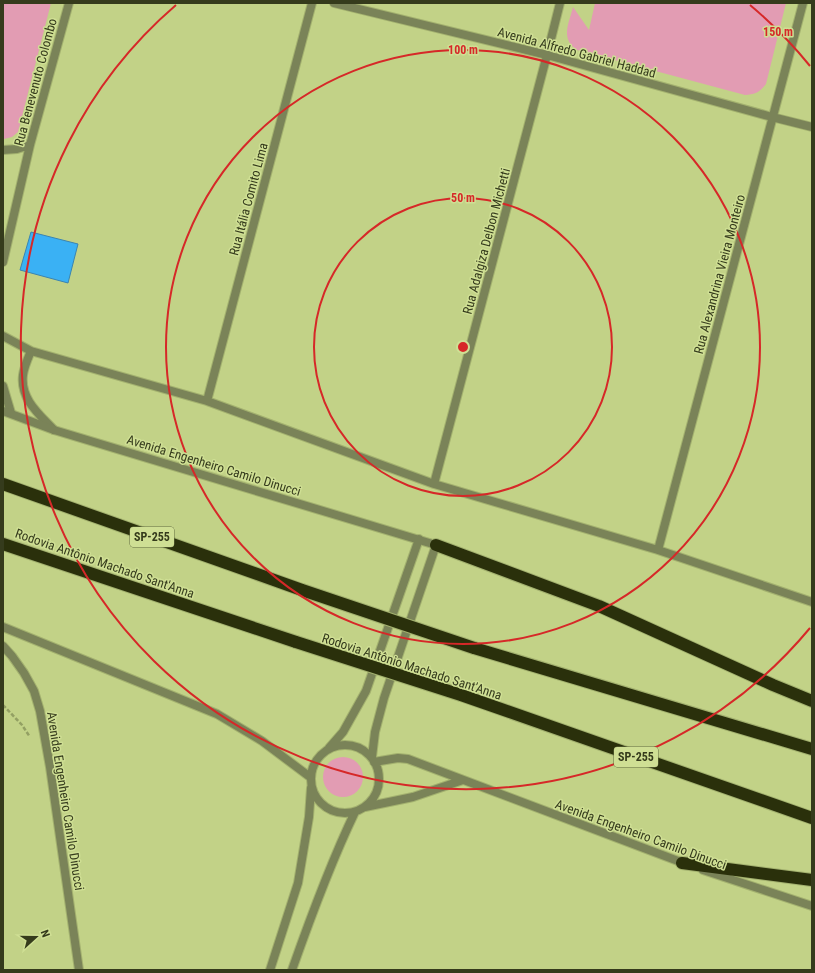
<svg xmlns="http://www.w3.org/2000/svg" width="815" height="973" viewBox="0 0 815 973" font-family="'Roboto Condensed',sans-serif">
  <rect width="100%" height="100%" fill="#c2d287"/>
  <path fill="#e29cb3" d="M3,3H51L18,132L12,137L4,139H3Z
    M595,3H786L766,84C759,93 755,94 745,95L577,50C560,39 569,23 573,7L589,30Z
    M323 777a20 20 0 1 1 40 0a20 20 0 1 1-40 0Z"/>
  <path fill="#3ab1f4" stroke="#3b84b0" d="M31,232L78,244L68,283L20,270Z"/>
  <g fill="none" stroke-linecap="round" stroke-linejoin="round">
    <g stroke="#a3b16f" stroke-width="10">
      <path id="minor" d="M334,3L547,55L772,117L812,127
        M3,150L17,149L30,145
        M3,262L30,145L69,3
        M3,336L31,351L207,401L434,484L658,550L812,602
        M31,351C28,358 24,367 23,375C20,399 39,414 54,430
        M3,386L11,413
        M207,401L312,3
        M434,484L547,55L560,3
        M658,550L803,3"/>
    </g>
    <g stroke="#a3b16f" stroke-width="10">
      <path id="tertiary" d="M3,411L54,430L436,545L384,698L375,732L372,757
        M3,627L217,714L262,741L310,777
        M3,646L12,656L24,673L34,691L40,711L50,767L79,970
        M311 779a34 34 0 1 1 68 0a34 34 0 1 1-68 0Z
        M329,748L343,732L366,691L419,539
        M374,762L398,758L408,759L686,864
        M365,807L413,797L463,780
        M703,870L812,906
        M270,970L298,883L309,817L311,788
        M292,970C311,916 330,864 355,812"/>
    </g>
    <g stroke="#a3b16f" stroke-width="14">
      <path id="motorway" d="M3,484L302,590
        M3,544L296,642
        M436,545L599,606L773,685L812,701
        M474,648L812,749
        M461,695L812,818
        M682,863L812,880"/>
    </g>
    <path stroke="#93a063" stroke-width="2.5" stroke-dasharray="4 2" stroke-linecap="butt" d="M3,705L22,725L30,737"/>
    <use href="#minor" stroke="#7a8358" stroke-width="8"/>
    <use href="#tertiary" stroke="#7a8358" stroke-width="8"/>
    <use href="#motorway" stroke="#2a300b" stroke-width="12"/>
    <g stroke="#a3b16f" stroke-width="14" stroke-linecap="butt">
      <path id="motorway-bridge" d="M302,590L474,648
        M296,642L461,695"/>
    </g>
    <use href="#motorway-bridge" stroke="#2a300b" stroke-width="12"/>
  </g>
  <g fill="none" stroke="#d62828" stroke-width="2">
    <circle cx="463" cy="347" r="149"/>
    <circle cx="463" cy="347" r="297"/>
    <path d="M810 628A446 446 0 1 1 176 5M750 5A446 446 0 0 1 810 66"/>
  </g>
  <g text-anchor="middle" stroke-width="3" stroke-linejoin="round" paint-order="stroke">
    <g fill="#cfdf94" stroke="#636c40" stroke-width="1">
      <rect x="130" y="527" width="44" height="20" rx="3"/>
      <rect x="614" y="747" width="44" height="20" rx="3"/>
    </g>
    <g font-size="12" font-weight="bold" fill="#353b1c">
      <text x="152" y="541">SP-255</text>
      <text x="636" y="761">SP-255</text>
    </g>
    <g font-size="13" fill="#353b1c" stroke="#cfdf94">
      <text transform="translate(577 52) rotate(15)" y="5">Avenida Alfredo Gabriel Haddad</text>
      <text transform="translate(35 82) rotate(-75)" y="5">Rua Benevenuto Colombo</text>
      <text transform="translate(248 199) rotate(-75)" y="5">Rua Itália Comito Lima</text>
      <text transform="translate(486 241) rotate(-75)" y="5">Rua Adalgiza Delbon Michetti</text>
      <text transform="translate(719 274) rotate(-75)" y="5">Rua Alexandrina Vieira Monteiro</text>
      <text transform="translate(214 465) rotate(17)" y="5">Avenida Engenheiro Camilo Dinucci</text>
      <text transform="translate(105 563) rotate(19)" y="5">Rodovia Antônio Machado Sant'Anna</text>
      <text transform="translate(412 666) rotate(18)" y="5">Rodovia Antônio Machado Sant'Anna</text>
      <text transform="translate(66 801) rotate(81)" y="5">Avenida Engenheiro Camilo Dinucci</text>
      <text transform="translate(641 834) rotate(20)" y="5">Avenida Engenheiro Camilo Dinucci</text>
    </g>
  </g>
  <circle cx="463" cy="347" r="6" fill="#d62828" stroke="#cfdf94" stroke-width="2"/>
  <g font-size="12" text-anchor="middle" font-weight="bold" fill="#d62828" stroke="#cfdf94" stroke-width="3" stroke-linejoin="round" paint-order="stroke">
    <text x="778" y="36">150 m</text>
    <text x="463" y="54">100 m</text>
    <text x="463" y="202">50 m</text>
  </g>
  <rect width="815" height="973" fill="none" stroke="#353b1c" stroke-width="8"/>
  <g transform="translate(36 937) rotate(69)" stroke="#cfdf94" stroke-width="3" paint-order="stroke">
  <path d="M0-3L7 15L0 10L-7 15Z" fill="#353b1c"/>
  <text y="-6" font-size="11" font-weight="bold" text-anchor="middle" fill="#353b1c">N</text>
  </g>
</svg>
